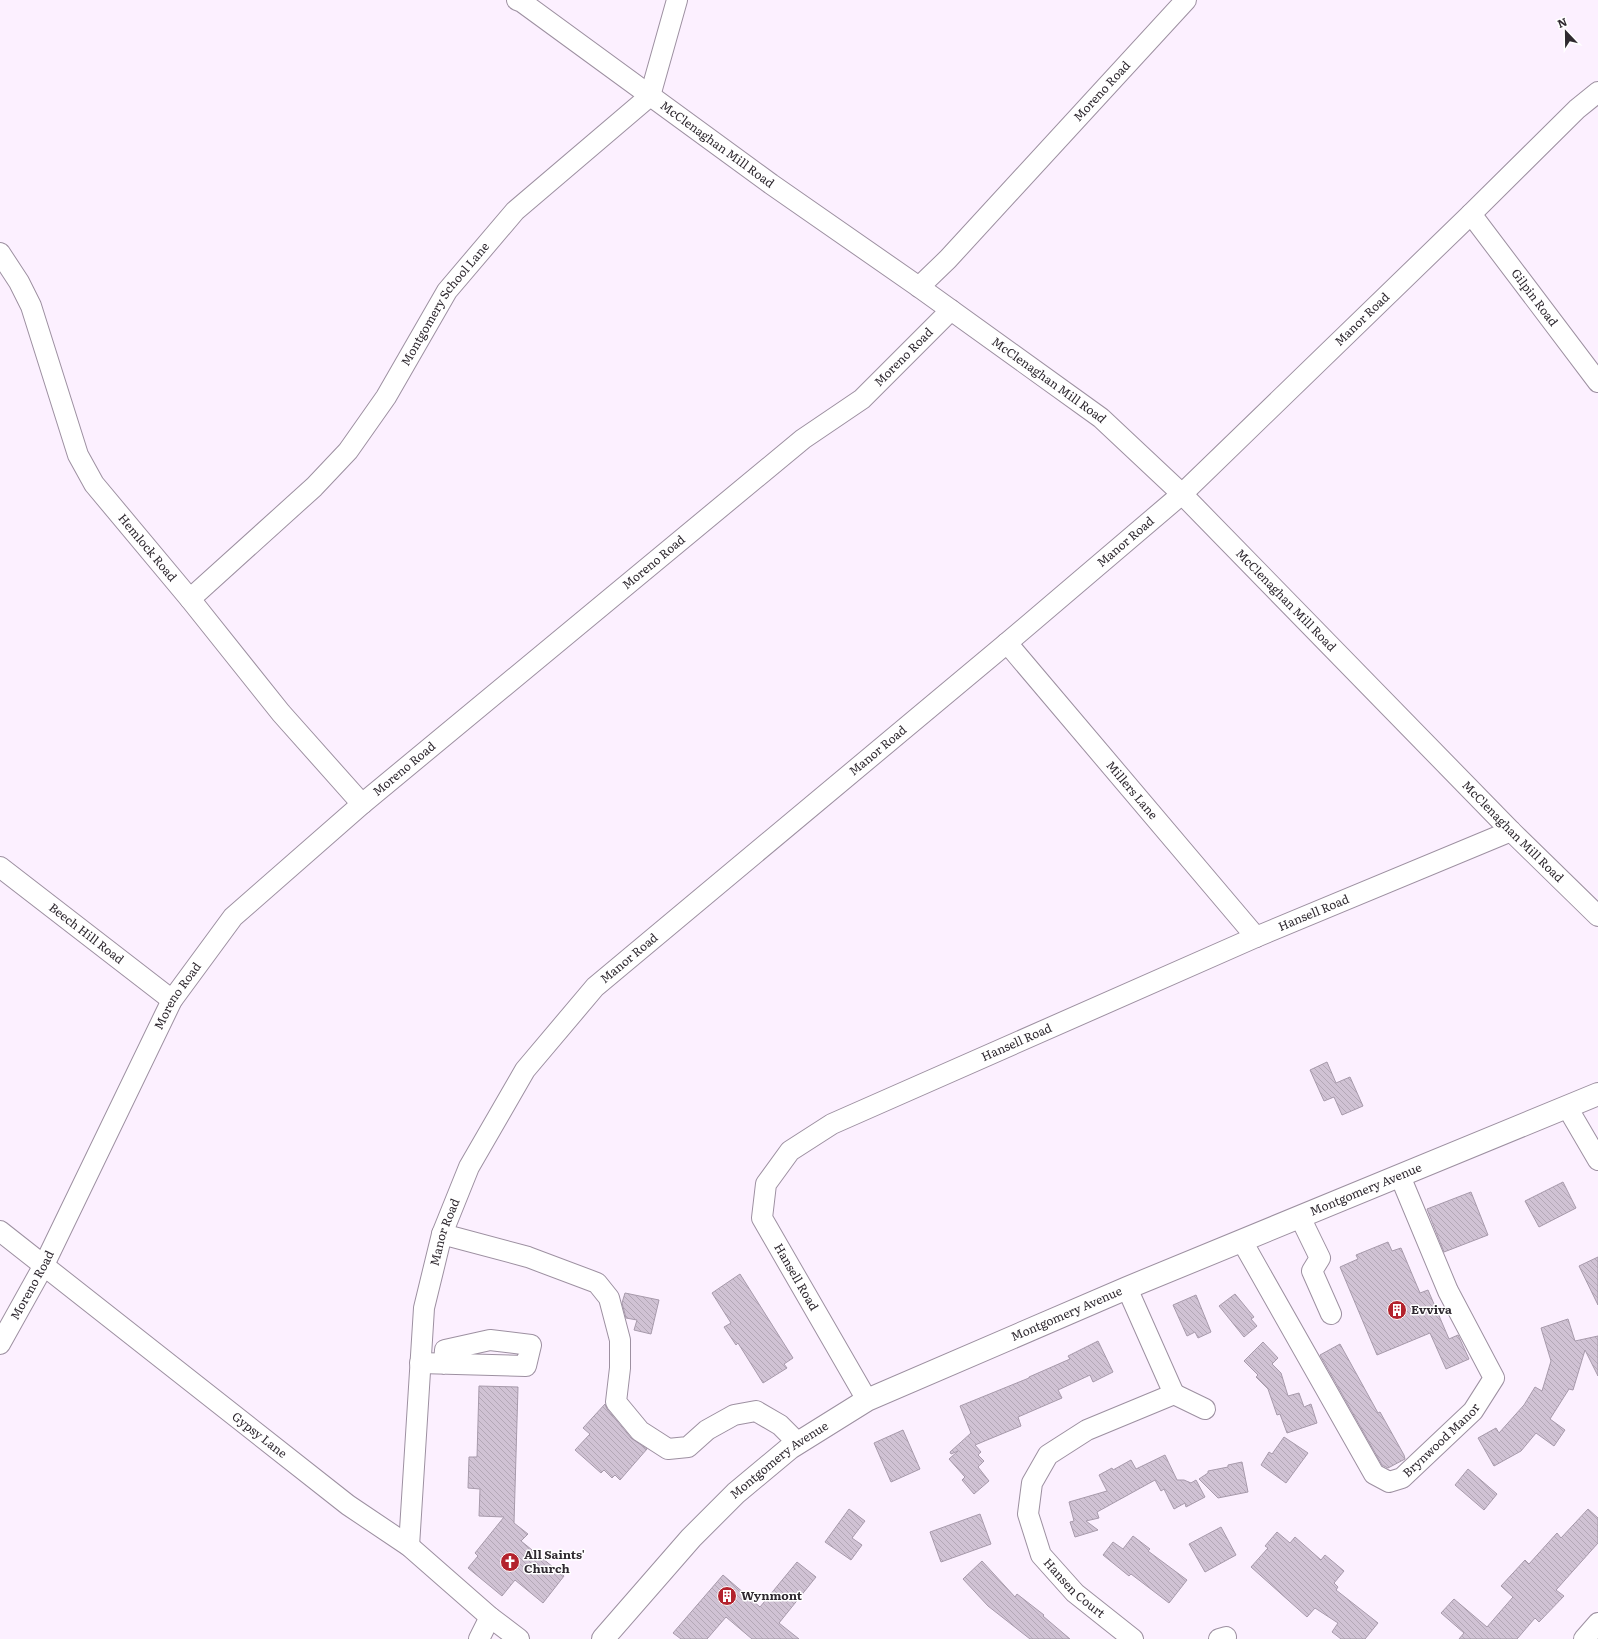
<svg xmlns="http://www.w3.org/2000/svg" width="1598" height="1639" viewBox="0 0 1598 1639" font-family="Literata,serif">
  <defs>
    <pattern id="building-back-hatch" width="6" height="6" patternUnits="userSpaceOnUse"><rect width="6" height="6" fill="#d0c2d4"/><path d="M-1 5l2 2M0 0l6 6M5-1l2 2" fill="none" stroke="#b3a7b6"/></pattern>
  </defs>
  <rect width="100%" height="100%" fill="#fcf0ff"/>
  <path fill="url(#building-back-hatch)" stroke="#a79aab" d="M1327,1062L1336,1083L1350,1077L1363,1106L1342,1115L1334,1097L1324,1101L1310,1070Z
    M1563,1182L1576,1208L1539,1227L1525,1201Z
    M1471,1192L1488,1235L1444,1252L1427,1209Z
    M1388,1242L1392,1251L1401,1248L1420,1293L1428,1290L1449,1339L1458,1335L1469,1359L1446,1369L1430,1333L1377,1355L1340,1267L1358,1259L1356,1255Z
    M1598,1257V1305L1579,1266Z
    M740,1274L793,1358L784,1364L787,1368L763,1383L738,1343L736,1345L724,1327L731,1323L712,1293Z
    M625,1293L659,1300L651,1334L634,1330L637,1320L626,1318L622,1303Z
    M1235,1294L1254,1317L1251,1319L1257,1326L1244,1337L1219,1306Z
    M1196,1295L1211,1332L1198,1338L1195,1332L1187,1336L1173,1305Z
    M1568,1319L1575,1341L1598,1336V1376L1585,1350L1573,1390L1569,1389L1550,1419L1565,1430L1554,1446L1536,1433L1521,1451L1494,1466L1478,1438L1496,1428L1499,1433L1524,1405L1535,1387L1542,1391L1551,1361L1541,1328Z
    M1098,1341L1113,1372L1093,1382L1090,1375L1058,1390L1062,1398L1018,1417L1021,1426L975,1445L981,1452L978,1455L984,1461L978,1467L989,1481L974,1494L962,1480L965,1477L949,1459L958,1451L951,1454L950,1452L971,1433L960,1406L1029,1378V1377L1070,1359L1068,1356Z
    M1263,1342L1278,1358L1272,1364L1281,1373L1288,1396L1299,1393L1304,1407L1311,1404L1317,1423L1287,1433L1280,1414L1277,1415L1268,1389L1256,1377L1258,1375L1244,1361Z
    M1340,1344L1378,1413L1380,1412L1404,1455L1405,1459L1388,1468L1382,1465L1320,1355Z
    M479,1386L518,1387L514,1523L528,1534L521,1541L564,1576L543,1603L515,1580L502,1596L468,1568L478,1556L475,1553L504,1517L479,1516L480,1489L468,1488L469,1457H477Z
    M605,1404L607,1409L631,1438L647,1449L620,1480L615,1475L612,1478L604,1470L601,1473L575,1450L590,1434L583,1428Z
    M903,1430L920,1469L891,1482L874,1443Z
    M1284,1437L1308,1453L1286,1483L1261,1465L1269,1452L1272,1454Z
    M1165,1455L1177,1480H1184L1191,1483L1196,1480L1205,1497L1186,1507L1185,1503L1174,1509L1164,1489L1161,1491L1155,1480L1097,1512L1099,1518L1086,1521L1098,1530L1075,1537L1070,1522L1074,1521L1069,1502L1107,1491L1099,1475L1112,1468L1113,1470L1131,1460L1136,1469Z
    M1242,1462L1248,1492L1218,1498L1199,1479L1208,1473V1471L1228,1467V1465Z
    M1468,1469L1497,1494L1484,1510L1455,1485Z
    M849,1509L865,1521L852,1538L862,1545L851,1560L825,1542Z
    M1588,1509L1598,1518V1543L1556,1590L1564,1596L1539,1622L1535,1618L1517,1639H1459L1464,1633L1441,1613L1454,1599L1487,1627L1513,1597L1501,1586L1525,1560L1529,1564L1557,1533L1561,1538Z
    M980,1514L991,1544L941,1562L930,1532Z
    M1221,1527L1236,1555L1205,1572L1189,1544Z
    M1277,1532L1290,1543L1295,1537L1321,1560L1325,1555L1344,1571L1334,1583L1338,1587L1336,1590L1378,1623L1365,1639H1341L1332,1632L1338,1623L1315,1608L1307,1617L1251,1567L1268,1548L1265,1546Z
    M1133,1536L1150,1549L1148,1551L1187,1580L1169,1603L1131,1574L1129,1576L1103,1555L1113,1542L1123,1549Z
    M982,1561L1015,1597L1017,1594L1044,1615L1043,1616L1070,1639H1030L988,1606L963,1579Z
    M797,1562L816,1577L779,1623L799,1639H752L726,1617L707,1639H681L673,1633L723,1575L760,1607Z"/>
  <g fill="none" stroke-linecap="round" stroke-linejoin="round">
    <g stroke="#9d90a1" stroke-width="22">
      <g id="minor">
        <path id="s1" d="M517,0L522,2L771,184L919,287L1101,418L1182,494L1511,831L1598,916"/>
        <path id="s2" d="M1471,214L1598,382"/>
        <path id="s3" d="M0,253L19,282L31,306L78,455L94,484L190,599L281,713L362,804"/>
        <path id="s4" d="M919,287L948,259L1186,0"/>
        <path id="s5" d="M190,599L314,487L348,451L386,397L447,291L515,211L650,96L677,0"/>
        <path id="s6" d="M1007,643L1256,937"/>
        <path id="s7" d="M0,867L172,1000"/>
        <path d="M1567,1107L1598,1160"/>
        <path d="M1300,1217L1320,1258L1312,1271L1331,1314"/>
        <path id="s8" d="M0,1231L348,1505L409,1546L490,1617L519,1639"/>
        <path d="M442,1234L528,1257L597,1283L609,1298L620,1340V1368L616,1402L640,1431L668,1449L688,1447L707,1430L734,1415L756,1411L780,1425L798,1443"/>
        <path id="s9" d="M1242,1241L1374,1474L1389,1482L1402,1478L1473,1411L1494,1378L1448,1291L1400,1176"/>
        <path id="s10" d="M1127,1288L1174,1394L1087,1430L1048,1455L1032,1483L1028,1514L1041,1555L1075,1593L1133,1639"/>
        <path id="s11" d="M0,1344L44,1265L172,1000L233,917L362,804L803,439L862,399L951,310"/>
        <path d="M420,1363L526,1366L531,1345L490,1340L445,1350L444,1364"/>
        <path d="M1174,1394L1205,1409"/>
        <path id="s12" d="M867,1400L762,1218L766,1184L790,1151L832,1124L1256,937L1511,831"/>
        <path id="s13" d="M409,1546L424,1308L442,1234L469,1167L525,1070L595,987L1007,643L1182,494L1471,214L1577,109L1598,92"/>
        <path d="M479,1639L490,1617"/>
        <path d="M1219,1639L1226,1637"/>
        <path d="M1584,1639L1598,1623"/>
      </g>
    </g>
    <g stroke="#9d90a1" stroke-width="24">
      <g id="major">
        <path id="s14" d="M603,1639L691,1538L736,1493L790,1448L867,1400L1127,1288L1598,1094"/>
      </g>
    </g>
    <use href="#minor" stroke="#fff" stroke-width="20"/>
    <use href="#major" stroke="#fff" stroke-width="22"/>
  </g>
  <defs>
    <g id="building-disc" transform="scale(1)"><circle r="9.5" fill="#b3222d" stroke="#fff"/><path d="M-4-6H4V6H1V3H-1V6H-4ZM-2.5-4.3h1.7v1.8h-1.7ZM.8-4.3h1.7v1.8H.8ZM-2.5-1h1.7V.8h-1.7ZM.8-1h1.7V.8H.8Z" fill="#fff"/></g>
    <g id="church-disc" transform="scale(1)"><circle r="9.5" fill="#b3222d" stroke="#fff"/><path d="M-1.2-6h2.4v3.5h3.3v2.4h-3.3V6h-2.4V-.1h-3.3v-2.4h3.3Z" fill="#fff"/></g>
  </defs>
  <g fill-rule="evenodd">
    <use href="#building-disc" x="1397" y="1310"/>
    <use href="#church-disc" x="510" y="1562"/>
    <use href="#building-disc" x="727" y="1596"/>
  </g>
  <g text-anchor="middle" stroke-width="3" stroke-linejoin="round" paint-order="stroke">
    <g font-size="12" fill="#2f2930" stroke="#fff">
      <text dy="4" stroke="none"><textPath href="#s4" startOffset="268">Moreno Road</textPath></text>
      <text dy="4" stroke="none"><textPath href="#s1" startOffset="247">McClenaghan Mill Road</textPath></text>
      <text dy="4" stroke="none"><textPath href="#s2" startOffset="105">Gilpin Road</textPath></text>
      <text dy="4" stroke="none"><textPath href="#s5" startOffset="393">Montgomery School Lane</textPath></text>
      <text dy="4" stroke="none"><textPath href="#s13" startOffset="1625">Manor Road</textPath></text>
      <text dy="4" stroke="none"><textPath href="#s11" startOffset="1362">Moreno Road</textPath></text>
      <text dy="4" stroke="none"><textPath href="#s1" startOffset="654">McClenaghan Mill Road</textPath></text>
      <text dy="4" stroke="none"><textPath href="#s13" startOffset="1300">Manor Road</textPath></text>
      <text dy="4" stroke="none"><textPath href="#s3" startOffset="334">Hemlock Road</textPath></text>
      <text dy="4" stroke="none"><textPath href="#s11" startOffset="1038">Moreno Road</textPath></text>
      <text dy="4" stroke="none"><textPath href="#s1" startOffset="978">McClenaghan Mill Road</textPath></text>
      <text dy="4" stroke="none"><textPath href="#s13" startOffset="976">Manor Road</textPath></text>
      <text dy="4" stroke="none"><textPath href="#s11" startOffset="714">Moreno Road</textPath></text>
      <text dy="4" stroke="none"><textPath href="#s6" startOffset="193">Millers Lane</textPath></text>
      <text dy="4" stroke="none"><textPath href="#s1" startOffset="1302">McClenaghan Mill Road</textPath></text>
      <text dy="4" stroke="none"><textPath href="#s12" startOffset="861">Hansell Road</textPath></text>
      <text dy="4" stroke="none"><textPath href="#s7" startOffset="109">Beech Hill Road</textPath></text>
      <text dy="4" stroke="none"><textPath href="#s13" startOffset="652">Manor Road</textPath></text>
      <text dy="4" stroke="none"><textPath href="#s11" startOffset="391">Moreno Road</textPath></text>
      <text dy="4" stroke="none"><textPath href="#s12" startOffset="537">Hansell Road</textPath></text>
      <text dy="4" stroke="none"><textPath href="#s14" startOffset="900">Montgomery Avenue</textPath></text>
      <text dy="4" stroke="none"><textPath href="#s13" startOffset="317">Manor Road</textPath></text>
      <text transform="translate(796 1277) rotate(60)" y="4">Hansell Road</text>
      <text dy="4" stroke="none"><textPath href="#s11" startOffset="67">Moreno Road</textPath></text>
      <text dy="4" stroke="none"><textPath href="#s14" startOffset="576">Montgomery Avenue</textPath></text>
      <text dy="4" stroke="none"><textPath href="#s8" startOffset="330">Gypsy Lane</textPath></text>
      <text dy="4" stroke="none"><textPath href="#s9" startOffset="353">Brynwood Manor</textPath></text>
      <text dy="4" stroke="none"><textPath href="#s14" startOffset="252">Montgomery Avenue</textPath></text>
      <text dy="4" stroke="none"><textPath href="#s10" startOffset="410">Hansen Court</textPath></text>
    </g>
    <g font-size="12" font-weight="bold" fill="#2f2930" stroke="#fff" text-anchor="start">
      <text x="1411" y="1314">Evviva</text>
      <text x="524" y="1559">All Saints'<tspan x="524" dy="14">Church</tspan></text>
      <text x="741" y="1600">Wynmont</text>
    </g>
  </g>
  <g transform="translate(1566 32) rotate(338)" stroke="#ffffff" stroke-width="3" paint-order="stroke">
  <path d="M0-3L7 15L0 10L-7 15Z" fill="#2f2930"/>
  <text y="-6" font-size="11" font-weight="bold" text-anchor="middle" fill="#2f2930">N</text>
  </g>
</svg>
